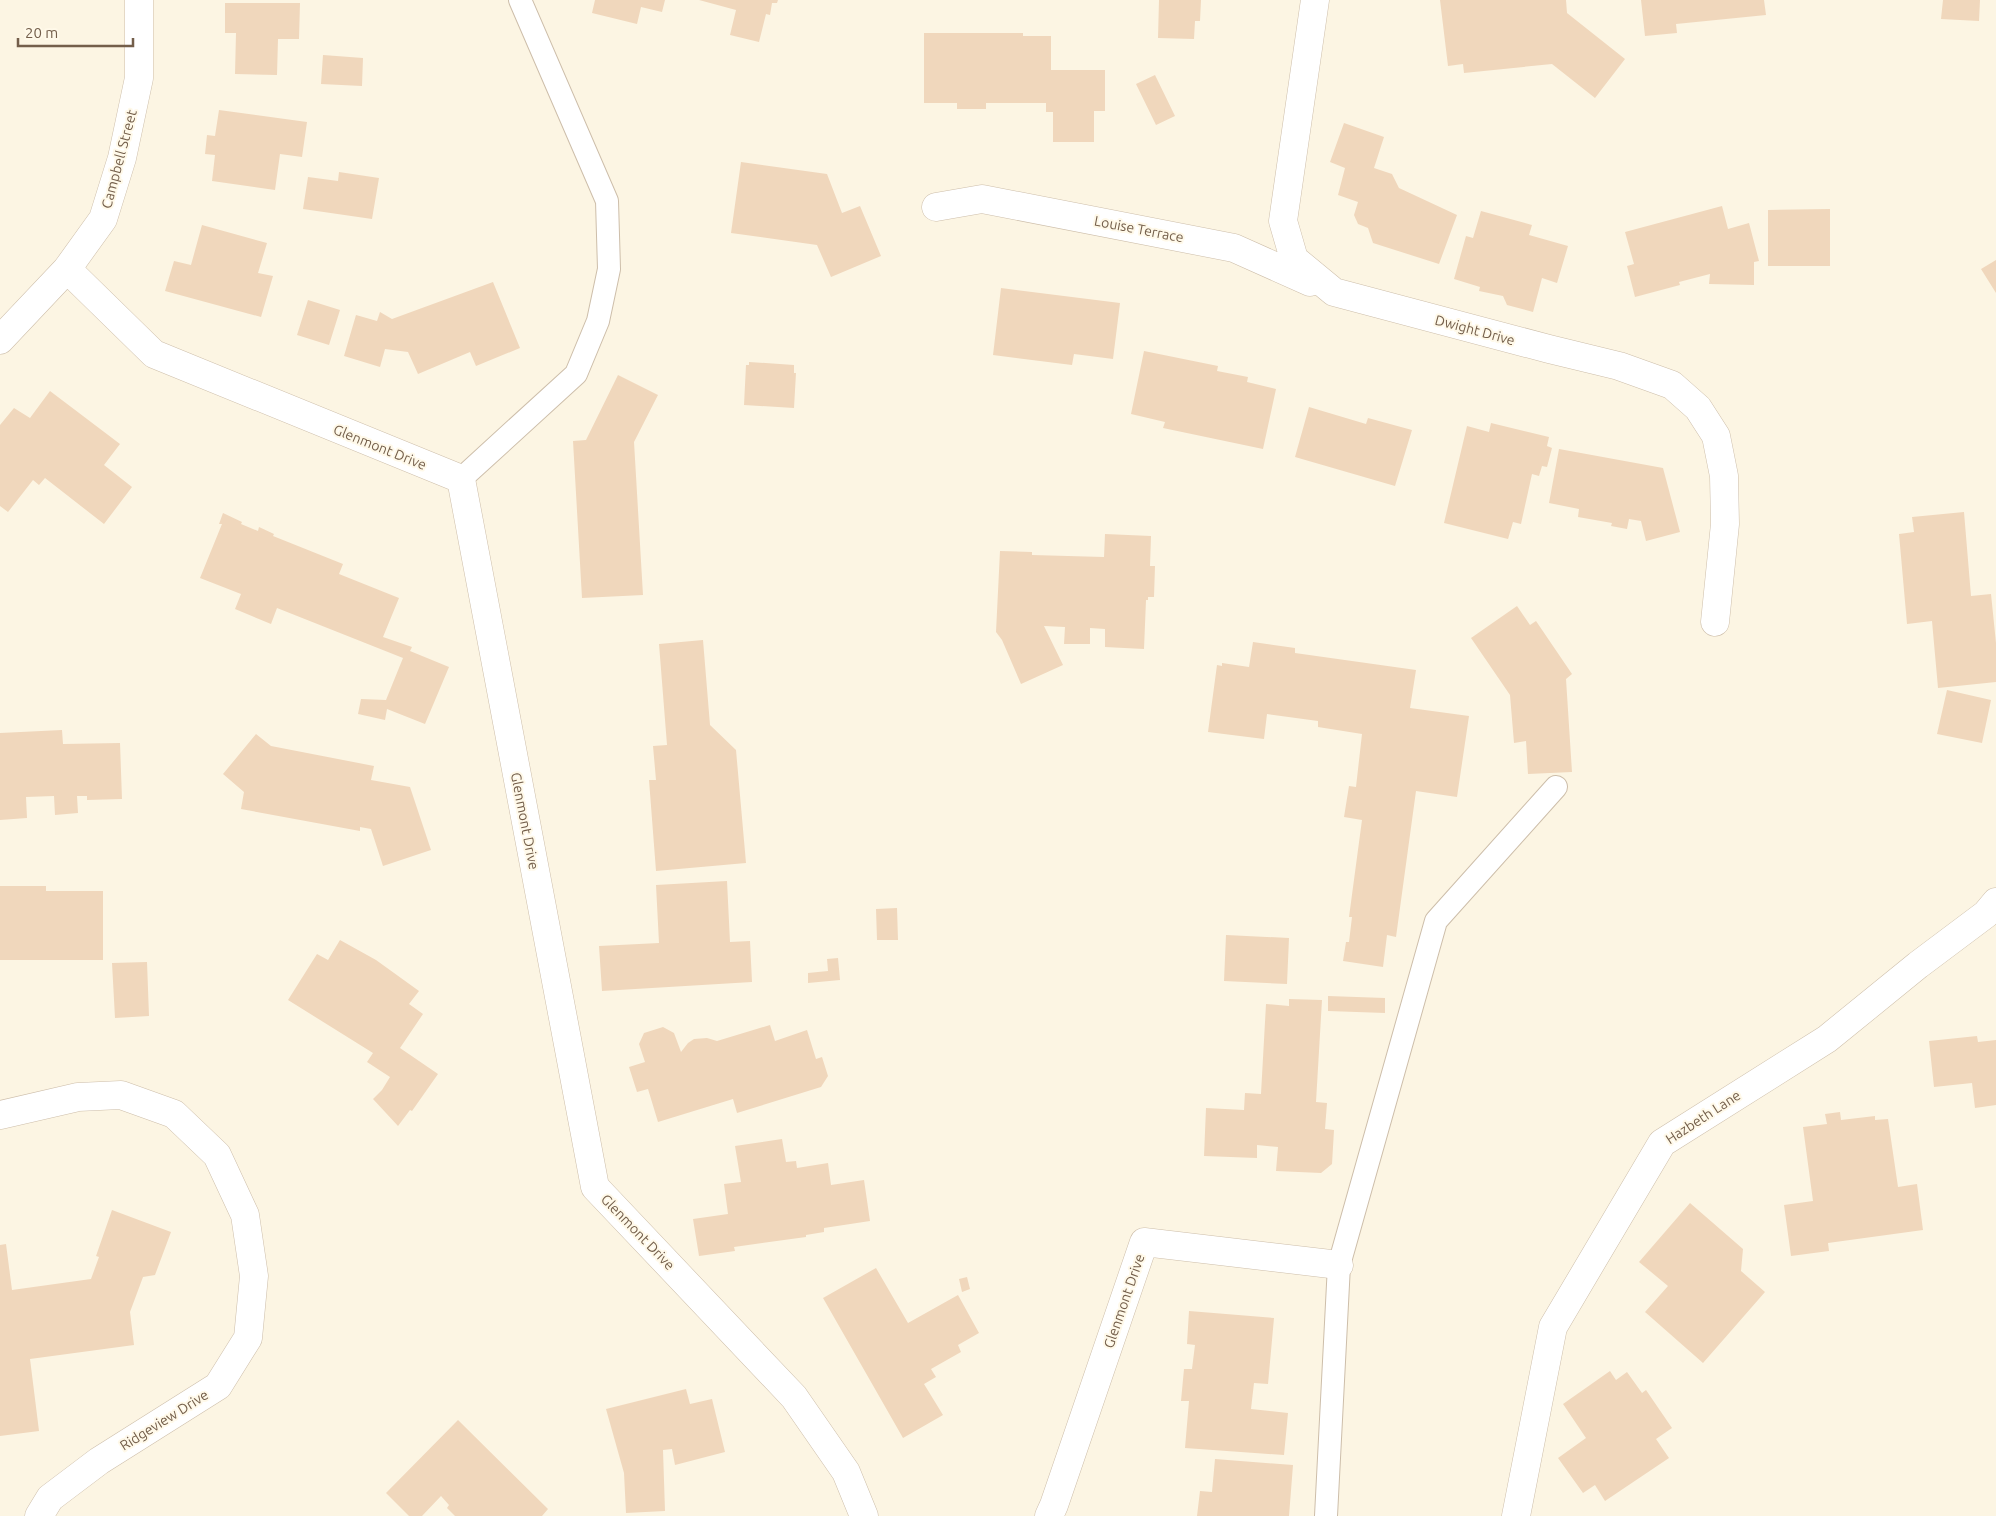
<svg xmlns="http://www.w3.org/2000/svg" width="1996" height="1516" viewBox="0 0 1996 1516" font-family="Ubuntu,sans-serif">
  <rect width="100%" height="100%" fill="#fcf5e3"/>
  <path fill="#f0d7bc" d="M595,0H665L662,12L641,7L637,24L592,13Z
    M699,0H778L777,3H772L770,15L766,14L759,42L730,35L736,10Z
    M1159,0H1201L1200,21H1195L1194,39L1158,38Z
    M1440,0H1566L1567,13L1625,59L1595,98L1552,64L1464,73L1463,64L1448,66Z
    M1641,0H1764L1766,15L1676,24L1677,33L1645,36Z
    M1943,0H1980L1979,21L1941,19Z
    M225,3H300L299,39H278L277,75L235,74L236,33H225Z
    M924,33H1023V36H1051V70H1105V111H1094V142H1053V112H1046V103H986V109H957V103H924Z
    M323,55L363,58L362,86L321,84Z
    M1155,75L1175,116L1156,125L1136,84Z
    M219,110L307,122L302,157L280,154L275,190L212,181L215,155L205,154L207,135L215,136Z
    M1344,123L1384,137L1374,168L1392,174L1399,188L1457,215L1439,264L1373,243L1368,228L1358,224L1354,215L1358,202L1338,195L1345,168L1330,162Z
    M741,162L827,174L842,213L860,206L881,256L831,277L817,245L731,233Z
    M339,172L379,178L372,219L303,209L308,177L338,181Z
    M1722,206L1728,229L1749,223L1759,261L1754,262V285L1709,284L1710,274L1679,282L1680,285L1635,297L1627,266L1634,264L1625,232Z
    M1830,209V266H1768V210Z
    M1481,211L1532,225L1529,235L1568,246L1557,283L1542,278L1533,312L1507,305L1503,296L1479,291L1480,287L1454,279L1466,236L1473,238Z
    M202,225L267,243L258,273L273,276L261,317L165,291L174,261L191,265Z
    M1996,260V293L1981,269Z
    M493,282L520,348L476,366L470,352L418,374L408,352L385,349L380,367L344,356L356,315L377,321L380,312L392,319Z
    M1001,288L1120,303L1113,359L1074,354L1072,365L993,355Z
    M308,300L340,310L329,345L297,335Z
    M1144,351L1218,366L1217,371L1248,377L1247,382L1276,389L1263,449L1163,428L1165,422L1131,414Z
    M749,362L794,365V373H796L794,408L744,405L746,365H749Z
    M618,375L658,395L634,442L643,595L582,598L573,441L586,440Z
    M50,391L120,444L104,465L132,487L104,524L45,478L39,485L33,480L8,512L0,506V425L14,408L30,418Z
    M1309,407L1366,424L1368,418L1412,430L1395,486L1295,457Z
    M1491,423L1549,437L1547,446L1552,448L1547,467L1542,466L1539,476L1532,474L1521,524L1513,522L1508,539L1444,523L1467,426L1489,432Z
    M1559,449L1663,468L1680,532L1646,541L1641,521L1629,519L1627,529L1611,526L1612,523L1578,517L1579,509L1549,503Z
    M1964,512L1971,596L1991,594L1996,643V682L1938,688L1932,621L1907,624L1899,534L1914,532L1912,517Z
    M223,513L242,522L241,524L258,531L259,527L274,534L273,536L343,564L339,574L399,598L383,637L412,647L410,651L449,667L425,724L387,709L385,720L358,714L361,699L386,700L403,658L277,608L271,624L235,609L241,594L200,578L222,524H219Z
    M1105,534L1151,536L1150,566H1155L1154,597H1148V600H1146L1144,649L1105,647V629L1090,628V644H1064L1065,627L1044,626L1063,665L1021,684L1002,640L996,632L1000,551L1032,552V555L1104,557Z
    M1517,606L1530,625L1536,621L1572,674L1566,679L1572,772L1528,774L1526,741L1514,743L1510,695L1471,638Z
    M703,640L710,725L736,750L746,863L656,871L649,780H656L653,746L667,745L659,644Z
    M1253,642L1295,648V653L1416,670L1410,708L1469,716L1457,797L1416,791L1396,937L1387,935L1383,967L1343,961L1346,942H1349L1352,917H1349L1362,820L1344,817L1349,786L1356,787L1362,734L1318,727V721L1267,714L1264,739L1208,732L1217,665L1222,666V663L1249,667Z
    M1947,690L1991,700L1982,743L1937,734Z
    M62,730L63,744L120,743L122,799L87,800V796H77L78,813L55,815L54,796L26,797L27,818L0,820V733Z
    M256,734L271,746L374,766L371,780L410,787L431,850L383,866L371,829L360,827V831L241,809L244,792L223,774Z
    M727,881L730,942L750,941L752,982L602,991L599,946L659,943L656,885Z
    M0,886H46V891H103V960H0Z
    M897,908L898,940H877L876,909Z
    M1226,935L1289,938L1287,984L1224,981Z
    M340,940L376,960L419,991L409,1004L423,1014L400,1048L438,1074L412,1111L410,1110L398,1126L373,1099L382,1090L390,1077L367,1062L373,1053L288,1000L317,954L328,960Z
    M838,958L840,980L808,983V973L828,971L827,959Z
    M147,962L149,1016L115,1018L112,963Z
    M1328,996L1385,998V1013L1328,1011Z
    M1289,999L1322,1000L1316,1102L1327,1103L1325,1129L1334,1130L1332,1164L1321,1173L1276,1171L1278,1147L1257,1145V1158L1204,1156L1206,1108L1244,1110L1245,1093L1261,1094L1266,1004L1289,1006Z
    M770,1025L775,1041L807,1030L816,1059L822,1057L828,1076L821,1087L737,1113L733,1099L658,1122L648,1089L637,1092L629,1067L645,1062L639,1044L644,1033L663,1027L674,1033L681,1052L688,1043L694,1039L707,1038L717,1041Z
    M1977,1036L1978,1042L1996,1040V1105L1975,1108L1972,1083L1934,1087L1929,1041Z
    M1840,1112L1841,1120L1875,1116V1120L1888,1119L1898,1187L1917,1184L1923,1230L1828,1243L1829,1251L1791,1256L1784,1205L1813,1201L1803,1127L1827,1124L1825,1114Z
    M782,1139L786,1162L796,1161L797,1168L828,1163L831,1185L864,1180L870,1221L824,1228V1232L806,1235V1237L734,1247L735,1251L699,1256L693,1219L728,1214L724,1184L741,1182L735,1146Z
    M1690,1203L1743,1249L1741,1271L1765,1292L1703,1363L1645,1312L1668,1286L1639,1262Z
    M112,1210L171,1232L155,1275L143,1277L130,1312L134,1345L30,1359L39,1431L0,1436V1245L6,1244L12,1290L91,1279L99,1257L96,1256Z
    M876,1268L908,1323L958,1295L979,1333L958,1345L961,1352L931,1369L936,1377L924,1384L943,1415L903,1438L823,1298Z
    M967,1277L970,1289L962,1292L959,1279Z
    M1189,1311L1274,1318L1268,1384L1254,1383L1251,1409L1288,1413L1284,1455L1185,1448L1189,1401H1181L1184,1369H1192L1195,1345L1187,1344Z
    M1610,1371L1616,1380L1627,1372L1642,1393L1646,1390L1672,1428L1656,1439L1669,1458L1605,1501L1595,1485L1583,1493L1558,1458L1586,1438L1563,1404Z
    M686,1389L690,1404L712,1399L725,1452L675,1465L672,1449L663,1450L665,1511L626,1513L624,1473L606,1409Z
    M458,1420L548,1509L542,1516H455L447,1508L449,1505L441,1496L422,1516H409L386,1493Z
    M1215,1459L1293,1465L1289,1516H1197L1200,1491L1212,1492Z"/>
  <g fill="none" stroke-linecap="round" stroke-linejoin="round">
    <g stroke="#cdbeaa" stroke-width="24">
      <path id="lane" d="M461,479L576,374L598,321L609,269L607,201L520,0
        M1326,1516L1339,1265L1436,921L1556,787"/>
    </g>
    <g stroke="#cdbeaa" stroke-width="29">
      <path id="street" d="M1315,0L1283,221L1294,259L1334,292L1549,349L1619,366L1672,385L1698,408L1716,436L1724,476L1725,524L1715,622
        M936,207L982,199L1234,248L1310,282
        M67,269L154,354L461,479L595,1187L794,1397L846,1472L864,1516
        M0,340L67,269L103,219L122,158L139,78V0
        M0,1115L78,1097L121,1095L174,1114L217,1155L245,1215L254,1276L248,1338L218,1386L99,1461L50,1498L39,1516
        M1049,1516L1054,1505L1144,1242L1339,1265
        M1516,1516L1553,1327L1662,1143L1827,1039L1918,965L1986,914L1996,902"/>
    </g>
    <use href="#lane" stroke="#fff" stroke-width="22"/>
    <use href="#street" stroke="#fff" stroke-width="28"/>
  </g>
  <g text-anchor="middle" stroke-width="4" stroke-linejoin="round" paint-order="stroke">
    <g font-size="14" fill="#735e4a" stroke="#fff9e9">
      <text transform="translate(119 159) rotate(-75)" y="5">Campbell Street</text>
      <text transform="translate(1139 229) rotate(11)" y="5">Louise Terrace</text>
      <text transform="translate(1475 330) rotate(15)" y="5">Dwight Drive</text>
      <text transform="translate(380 447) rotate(22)" y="5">Glenmont Drive</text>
      <text transform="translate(525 821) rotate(79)" y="5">Glenmont Drive</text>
      <text transform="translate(1703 1117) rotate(-33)" y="5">Hazbeth Lane</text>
      <text transform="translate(638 1232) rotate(46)" y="5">Glenmont Drive</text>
      <text transform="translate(1124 1301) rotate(-71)" y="5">Glenmont Drive</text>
      <text transform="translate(164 1420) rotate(-32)" y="5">Ridgeview Drive</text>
    </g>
  </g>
  <path d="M18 38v8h115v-8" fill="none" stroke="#735e4a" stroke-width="2.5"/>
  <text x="25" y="38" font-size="15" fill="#735e4a" stroke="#fff9e9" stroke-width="4" paint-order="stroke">20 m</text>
</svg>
